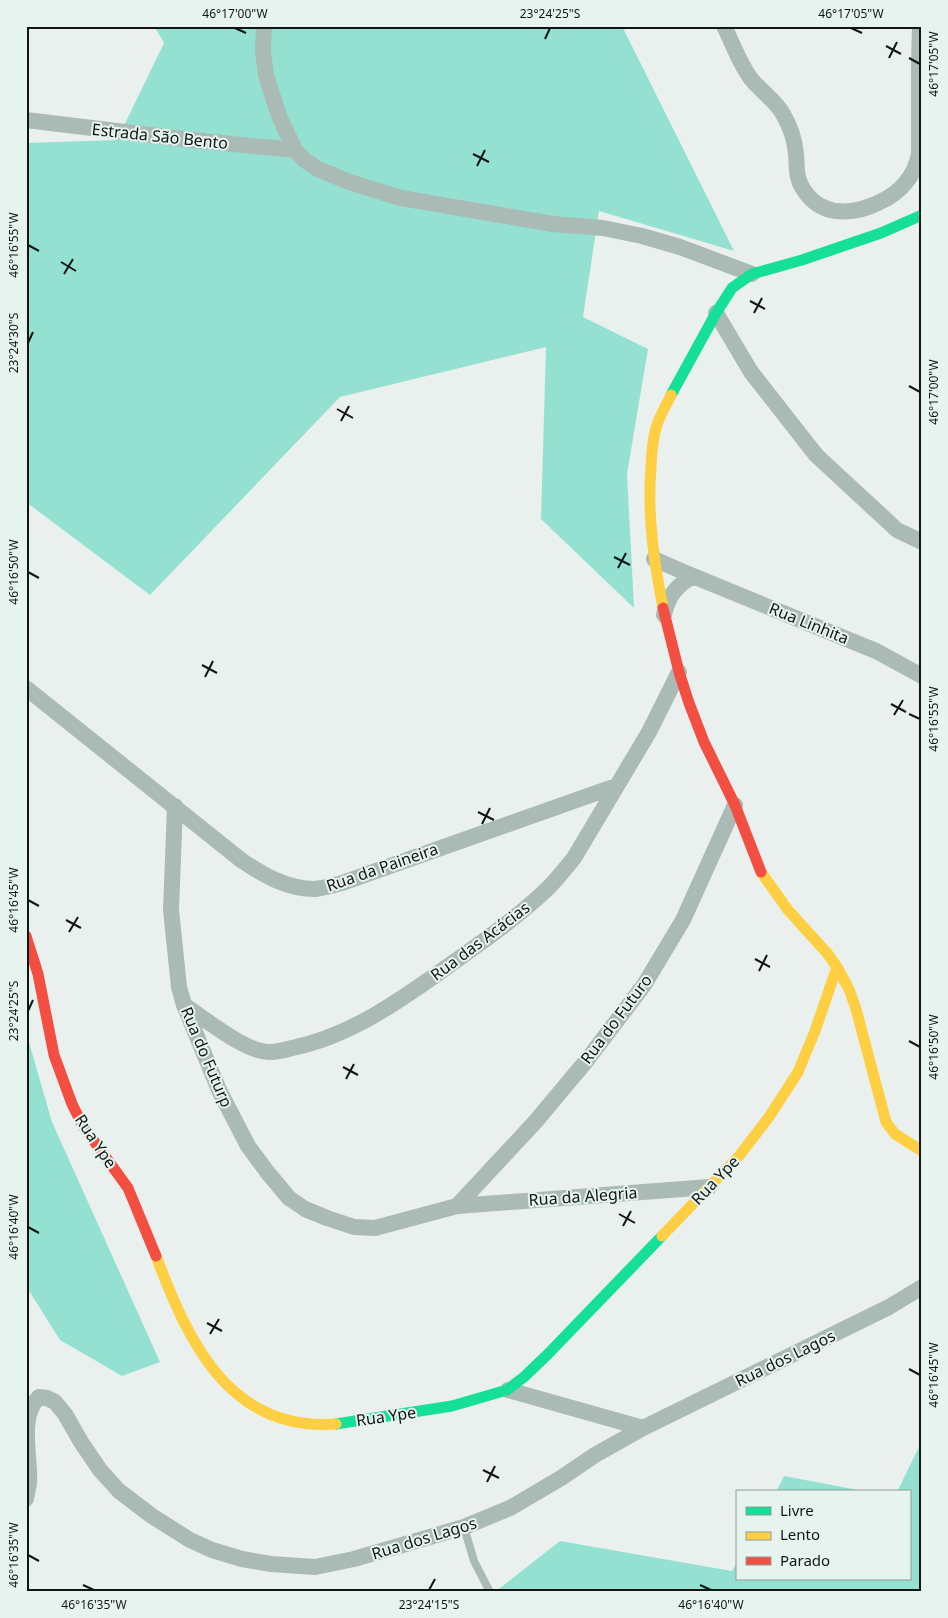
<svg xmlns="http://www.w3.org/2000/svg" width="948" height="1618" viewBox="0 0 948 1618" font-family="'Noto Sans',sans-serif">
  <rect width="100%" height="100%" fill="#eaf0ee"/>
  <path fill="#95e1d1" d="M154,26H622L734,251L599,211L583,317L648,349L627,474L634,608L541,519L546,347L340,397L150,595L26,502V143L117,140L164,43Z
    M26,1032L52,1122L160,1362L122,1376L60,1340L26,1286Z
    M922,1441V1592H495L560,1541L732,1571L737,1562V1579H909V1492H897Z
    M784,1476L869,1492H776Z"/>
  <g fill="none" stroke-linecap="round" stroke-linejoin="round">
    <path stroke="#aabab5" stroke-width="8" d="M464,1527L474,1561L490,1592"/>
    <path stroke="#aabab5" stroke-width="16" d="M264,26L263,52L266,75L279,116L295,150L303,159L318,169L349,182L401,198L553,224L603,228L642,236L680,247L752,274
      M724,26C733,44 740,65 752,80C762,92 776,101 783,114C790,126 795,141 796,154C797,162 796,170 798,177C800,186 805,193 812,200C831,217 858,213 880,202C900,193 915,176 919,154V62L920,26
      M26,120L191,140L295,150
      M716,313L751,372L816,455L897,530L922,542
      M654,559L693,576L876,651L922,676
      M664,615C668,596 676,586 693,576
      M26,688L241,860C263,875 287,889 315,889C324,888 333,885 342,883L616,786
      M175,806L171,910L179,987L184,1005L219,1090L248,1146L268,1173L289,1198L305,1209L327,1218L354,1227L375,1228L457,1206L709,1187
      M184,1005C204,1018 245,1052 269,1052C276,1052 285,1050 292,1048C352,1036 405,997 454,962C485,940 516,918 544,892C555,882 564,870 574,858L649,732L679,672
      M457,1206L536,1121L587,1060L644,985L683,920L735,805
      M508,1390L643,1428
      M26,1499C27,1494 28,1489 29,1483C31,1458 18,1417 39,1397L47,1398L55,1402L65,1414L81,1442L100,1470L119,1491L152,1516L190,1540L212,1550L242,1559L271,1564L315,1567L354,1559L464,1527L510,1508L561,1478L595,1455L643,1428L889,1307L922,1287"/>
    <path stroke="#16e098" stroke-width="11" d="M671,395L716,313L732,288L752,274L802,260L881,233L922,215
      M336,1424L452,1406L507,1390L524,1377L547,1355L662,1236"/>
    <path stroke="#ffcf43" stroke-width="11" d="M663,608C654,561 647,515 651,467C652,450 653,431 661,415C664,408 668,402 671,395
      M761,872L788,910L827,953L837,967L849,989L856,1009L886,1122L895,1134L922,1151
      M662,1236L739,1156L769,1117L798,1072L815,1031L837,967
      M156,1256C188,1341 229,1432 336,1424"/>
    <path stroke="#f24e42" stroke-width="11" d="M663,608L679,672L689,703L704,742L735,805L761,872
      M26,936L38,974L54,1055L72,1104L83,1126L128,1188L156,1256"/>
  </g>
  <path fill="none" stroke="#111614" stroke-width="2" d="M235,28L246,33M851,28L862,33M545,39L550,28M886,46L901,54M889,58L897,42M909,58L920,64M473,154L489,162M477,166L485,150M28,245L39,251M61,262L76,271M64,274L73,259M750,301L765,309M754,313L762,298M28,343L33,332M909,386L920,392M337,409L353,418M341,421L349,406M614,557L630,565M618,568L626,553M28,572L39,578M202,665L217,673M205,677L213,661M891,704L906,712M909,714L920,719M894,715L903,700M478,812L494,820M482,824L490,808M28,900L39,906M66,920L81,928M69,932L78,917M755,959L770,967M759,971L767,955M28,1011L33,1000M909,1041L920,1047M343,1067L358,1075M346,1079L354,1064M619,1214L635,1223M623,1226L631,1211M28,1227L39,1233M207,1323L222,1331M210,1334L219,1319M909,1369L920,1375M483,1470L499,1478M487,1482L495,1466M28,1555L39,1561M83,1585L94,1590M700,1585L711,1590M429,1590L435,1579"/>
  <g text-anchor="middle" stroke-width="4" stroke-linejoin="round" paint-order="stroke">
    <g font-size="16" fill="#111614" stroke="#e7f3ef">
      <text transform="translate(160 136) rotate(6)" y="6">Estrada São Bento</text>
      <text transform="translate(809 623) rotate(22)" y="6">Rua Linhita</text>
      <text transform="translate(382 867) rotate(-19)" y="6">Rua da Paineira</text>
      <text transform="translate(480 941) rotate(-37)" y="6">Rua das Acácias</text>
      <text transform="translate(616 1019) rotate(-53)" y="6">Rua do Futuro</text>
      <text transform="translate(207 1057) rotate(67)" y="6">Rua do Futurp</text>
      <text transform="translate(96 1141) rotate(56)" y="6">Rua Ype</text>
      <text transform="translate(715 1180) rotate(-46)" y="6">Rua Ype</text>
      <text transform="translate(583 1196) rotate(-4)" y="6">Rua da Alegria</text>
      <text transform="translate(785 1358) rotate(-26)" y="6">Rua dos Lagos</text>
      <text transform="translate(386 1416) rotate(-8)" y="6">Rua Ype</text>
      <text transform="translate(424 1538) rotate(-17)" y="6">Rua dos Lagos</text>
    </g>
  </g>
  <rect width="948" height="1618" fill="none" stroke="#e7f3ef" stroke-width="55"/>
  <rect x="736" y="1490" width="175" height="90" fill="#e7f3ef" stroke="#919b97"/>
  <rect x="746" y="1507" width="25" height="8" fill="#16e098" stroke="#919b97"/>
  <text x="780" y="1516" font-size="15" fill="#111614">Livre</text>
  <rect x="746" y="1532" width="25" height="8" fill="#ffcf43" stroke="#919b97"/>
  <text x="780" y="1540" font-size="15" fill="#111614">Lento</text>
  <rect x="746" y="1557" width="25" height="8" fill="#f24e42" stroke="#919b97"/>
  <text x="780" y="1566" font-size="15" fill="#111614">Parado</text>
  <rect x="28" y="28" width="892" height="1562" fill="none" stroke="#111614" stroke-width="2"/>
  <g font-size="12" text-anchor="middle" fill="#111614">
    <text x="235" y="18">46°17'00"W</text>
    <text x="550" y="18">23°24'25"S</text>
    <text x="851" y="18">46°17'05"W</text>
    <text transform="translate(934 64) rotate(-90)" y="4">46°17'05"W</text>
    <text transform="translate(14 245) rotate(-90)" y="4">46°16'55"W</text>
    <text transform="translate(14 343) rotate(-90)" y="4">23°24'30"S</text>
    <text transform="translate(934 392) rotate(-90)" y="4">46°17'00"W</text>
    <text transform="translate(14 572) rotate(-90)" y="4">46°16'50"W</text>
    <text transform="translate(934 719) rotate(-90)" y="4">46°16'55"W</text>
    <text transform="translate(14 900) rotate(-90)" y="4">46°16'45"W</text>
    <text transform="translate(14 1011) rotate(-90)" y="4">23°24'25"S</text>
    <text transform="translate(934 1047) rotate(-90)" y="4">46°16'50"W</text>
    <text transform="translate(14 1227) rotate(-90)" y="4">46°16'40"W</text>
    <text transform="translate(934 1375) rotate(-90)" y="4">46°16'45"W</text>
    <text transform="translate(14 1555) rotate(-90)" y="4">46°16'35"W</text>
    <text x="94" y="1609">46°16'35"W</text>
    <text x="429" y="1609">23°24'15"S</text>
    <text x="711" y="1609">46°16'40"W</text>
  </g>
</svg>
